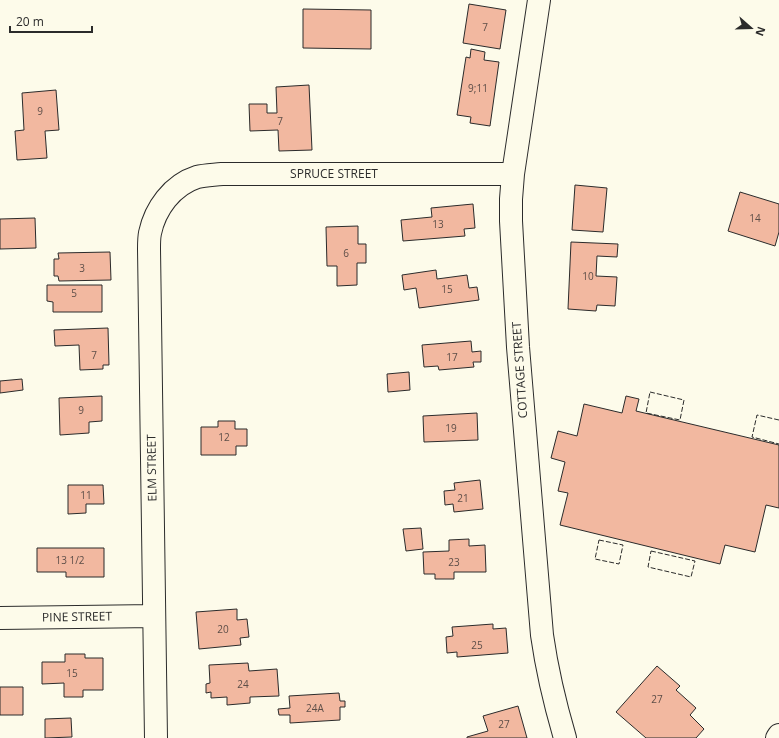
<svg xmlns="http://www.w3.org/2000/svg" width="779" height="738" viewBox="0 0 779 738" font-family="'Open Sans',sans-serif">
  <rect width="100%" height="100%" fill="#fdfbea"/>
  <path fill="#f2b8a0" stroke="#2b2b2b" d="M469,4L506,10L500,49L463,43Z
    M303,9L371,10V49L303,48Z
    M471,49L485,52L484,60L499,62L490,126L470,123L471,117L457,115L466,57L470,58Z
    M309,85L312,150L279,151L278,130L250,131L249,104H267V113H277L276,87Z
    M56,90L59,130L45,131L47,158L17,160L15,131L24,130L22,93Z
    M575,185L607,188L603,232L572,230Z
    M740,192L779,204V232L775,246L728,231Z
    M473,204L475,228L464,229L465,236L403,241L401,220L432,217L431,208Z
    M35,218L36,248L0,249V219Z
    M358,226V244H366V263H357V285L337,286V266H327L326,227Z
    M571,242L618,244L617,257L597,256L596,276L617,277L615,306L597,305L596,311L568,309Z
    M110,252L111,280L59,281L58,276H54V259H59L58,253Z
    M436,270L437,279L467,275L469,288L477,287L479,300L419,308L416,288L404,290L402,275Z
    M47,285H102V312H53V302L47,301Z
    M108,328L109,365H103V369L80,370L79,345L55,346L54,330Z
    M471,341L472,352L481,351V362H473L474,367L439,370L438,366L424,367L422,345Z
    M409,372L410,390L388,392L387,374Z
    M22,379L23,390L0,393V381Z
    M102,396V421L89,422V433L60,435L59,398Z
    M626,396L639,399L636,411L779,445V508L766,505L755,552L725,545L720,564L560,525L568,493L558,491L565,462L551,458L558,431L577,436L584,404L622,413Z
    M477,413L478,440L424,442L423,416Z
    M218,421H235V429H247V446H236V455H201V427H218Z
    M480,480L483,509L454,512L453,504L445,505L444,491L455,490L454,483Z
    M68,485H103L104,504H86V513L68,514Z
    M421,528L423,549L406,551L403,529Z
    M469,539V546L485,545L486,572H454V579H435V574H424L423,552L449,551V540Z
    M37,548H104V577H66V572H37Z
    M237,609V620L247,619L249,637L240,638L241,645L199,649L196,612Z
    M493,624V629L506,628L508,653L457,657V652L447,653L446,637L453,636L452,627Z
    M65,654H85V658H103V690H83V697H64V683L42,684V662H65Z
    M248,663L249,671L277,669L279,696L250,697V703L227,705V697L211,698V692L206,693V684L210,683L209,665Z
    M657,666L680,686L676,690L696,708L690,715L704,729L696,738H646L616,712Z
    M0,687H23V715H0Z
    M339,693L340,701H345V707H340V720L290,723V715H279L278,709L290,708L289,696Z
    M518,706L527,738H467V737L488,731L483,716Z
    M71,718L72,737L45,738V719Z"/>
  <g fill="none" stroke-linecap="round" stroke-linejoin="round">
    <g stroke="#2b2b2b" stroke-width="24">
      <path id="street" d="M539,0L513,174L511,199V221L518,347L542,635C547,670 555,704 565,738
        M0,618L154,616
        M156,738L149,249C149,244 149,238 150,233C155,209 172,185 197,177C205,175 213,175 222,174H513
        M777,738L779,735"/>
    </g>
    <use href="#street" stroke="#fdfbea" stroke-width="22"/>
    <path stroke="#2b2b2b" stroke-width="1" stroke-dasharray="5 2" stroke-linecap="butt" d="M650,392L684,400L680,420L646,413Z
      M779,420L757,415L752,437L779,444
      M599,540L623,545L619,564L595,559Z
      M651,551L695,561L691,577L648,567Z"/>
  </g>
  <g text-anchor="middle" stroke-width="3" stroke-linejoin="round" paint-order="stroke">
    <g font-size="10" fill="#5d4e48">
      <text x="485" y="31">7</text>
      <text x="478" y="92">9;11</text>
      <text x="40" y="115">9</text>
      <text x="280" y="125">7</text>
      <text x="755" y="222">14</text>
      <text x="438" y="228">13</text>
      <text x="346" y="257">6</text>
      <text x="82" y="272">3</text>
      <text x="588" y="280">10</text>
      <text x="447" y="293">15</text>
      <text x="74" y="297">5</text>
      <text x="94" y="359">7</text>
      <text x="452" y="361">17</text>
      <text x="81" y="414">9</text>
      <text x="451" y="432">19</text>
      <text x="224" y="441">12</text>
      <text x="86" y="499">11</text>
      <text x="463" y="502">21</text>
      <text x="70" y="564">13 1/2</text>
      <text x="454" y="566">23</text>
      <text x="223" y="633">20</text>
      <text x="477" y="649">25</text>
      <text x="72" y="677">15</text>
      <text x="243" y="688">24</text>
      <text x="657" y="703">27</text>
      <text x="315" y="712">24A</text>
      <text x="504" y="728">27</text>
    </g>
    <g font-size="12" fill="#2b2b2b" stroke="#fdfbea">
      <text x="334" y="178">SPRUCE STREET</text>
      <text transform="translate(520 370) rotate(-94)" y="4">COTTAGE STREET</text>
      <text transform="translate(152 468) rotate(-91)" y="4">ELM STREET</text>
      <text transform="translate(77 617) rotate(-1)" y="4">PINE STREET</text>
    </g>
  </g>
  <g transform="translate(751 28) rotate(110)" stroke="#fdfbea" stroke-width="3" paint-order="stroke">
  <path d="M0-3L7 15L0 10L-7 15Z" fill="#2b2b2b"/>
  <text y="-6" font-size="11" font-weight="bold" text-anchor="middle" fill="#2b2b2b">N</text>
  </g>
  <path d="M10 26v6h82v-6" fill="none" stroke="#2b2b2b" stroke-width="2"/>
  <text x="16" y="26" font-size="12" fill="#2b2b2b" stroke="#fdfbea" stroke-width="3" paint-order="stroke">20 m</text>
</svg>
